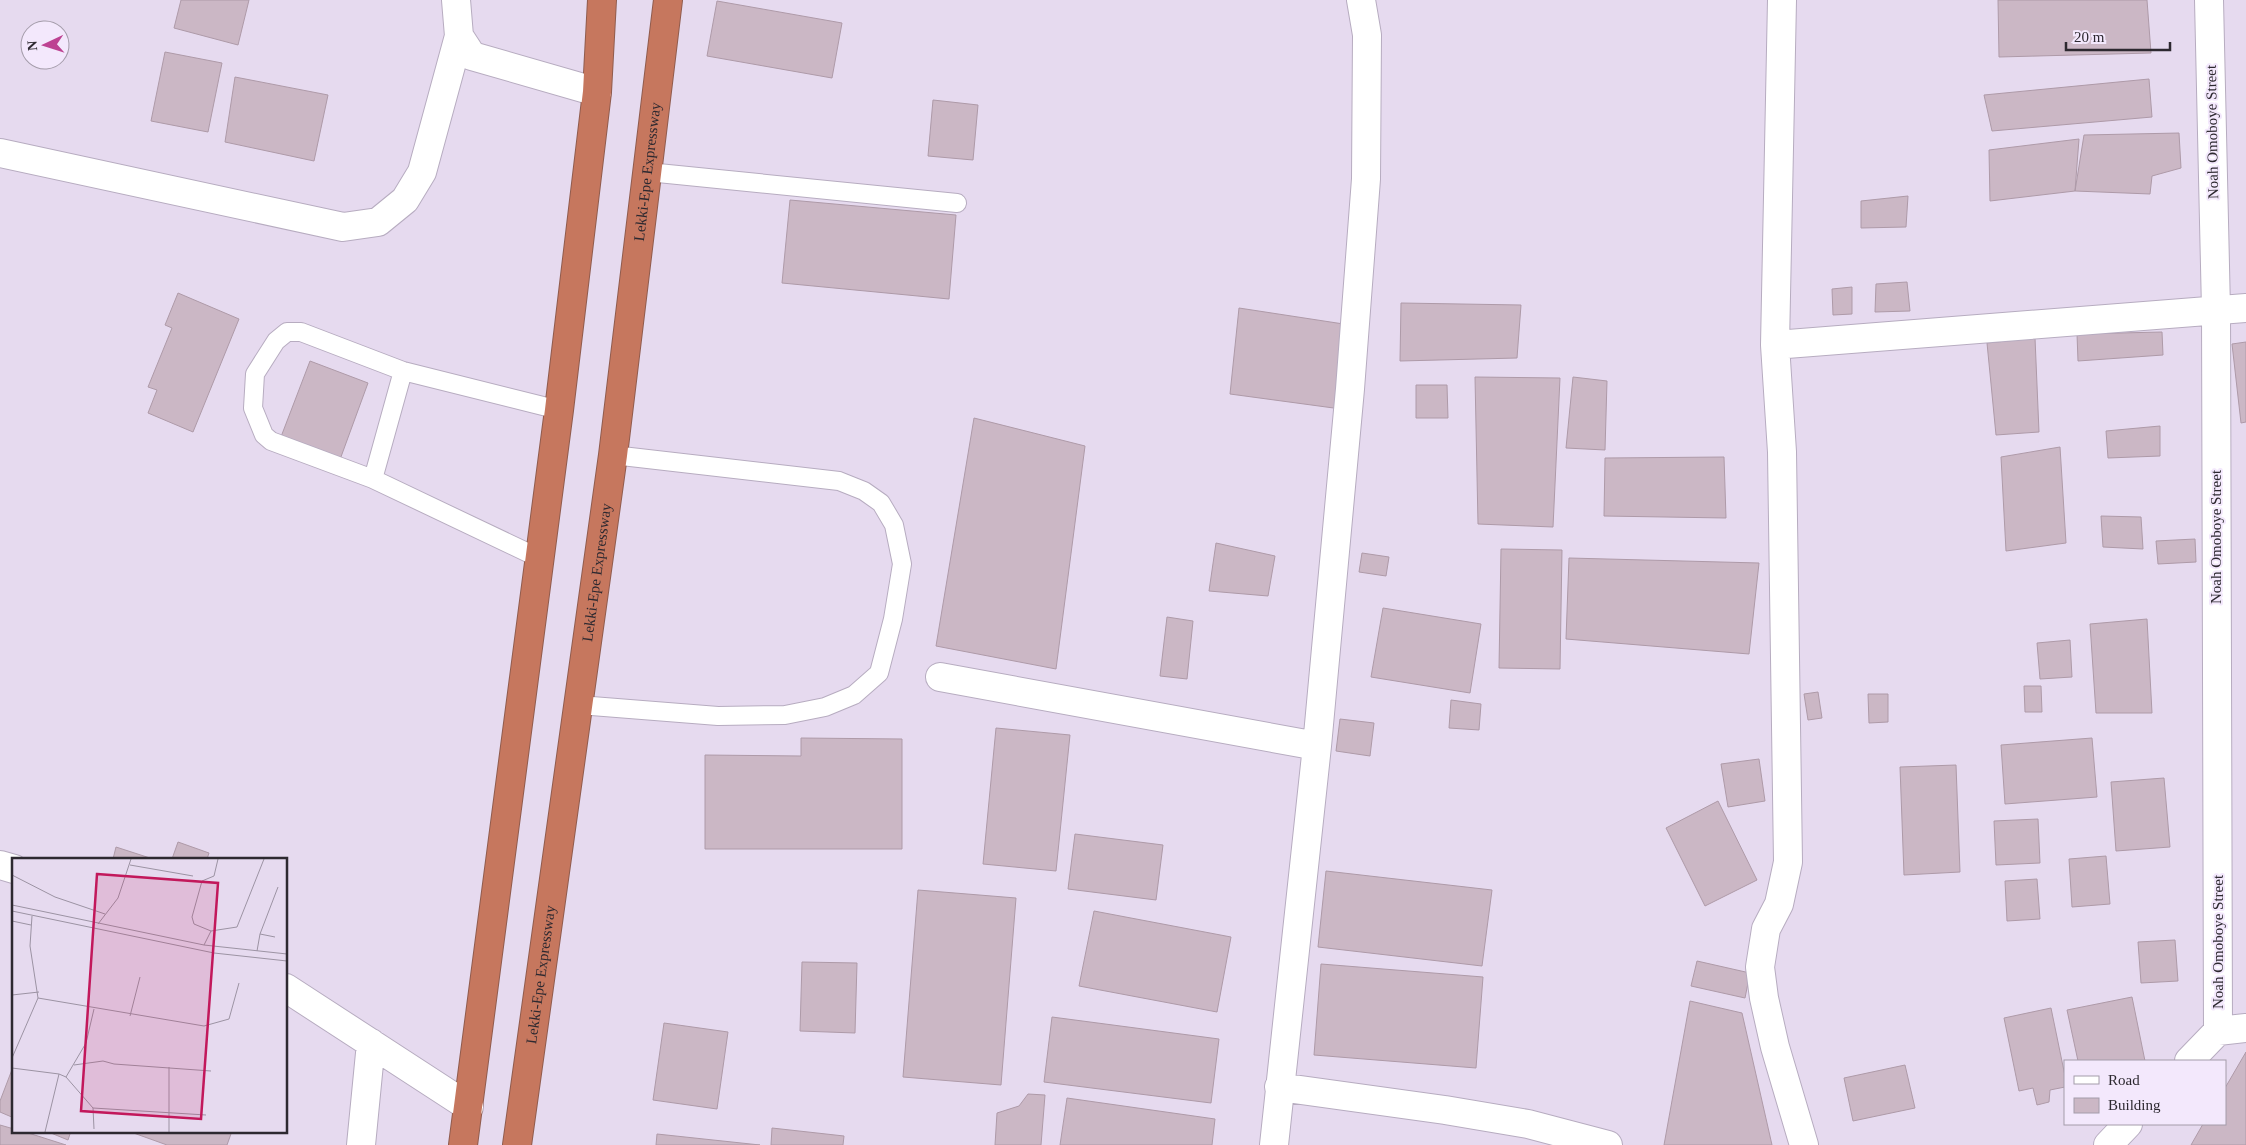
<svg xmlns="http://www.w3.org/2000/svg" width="2246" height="1145" viewBox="0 0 2246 1145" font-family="'Times New Roman',serif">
  <rect width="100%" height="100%" fill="#e6daef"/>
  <path fill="#cbb7c5" stroke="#ae9aa8" d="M181,0H249L238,45L174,28Z
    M1998,0H2147L2151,53L1999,57Z
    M717,1L842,23L832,78L707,56Z
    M165,52L222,63L208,132L151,121Z
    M235,77L328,95L314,161L225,142Z
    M2149,79L2152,117L1992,131L1984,95Z
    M933,100L978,105L973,160L928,156Z
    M2179,133L2181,168L2152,176L2150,194L2075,191L2084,135Z
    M2079,139L2075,191L1990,201L1989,150Z
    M1908,196L1906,227L1861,228V201Z
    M790,200L956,215L949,299L782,283Z
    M1907,282L1910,311L1875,312L1876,284Z
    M1852,287V314L1833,315L1832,289Z
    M178,293L239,319L193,432L148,413L157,390L148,387L172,328L165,325Z
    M1401,303L1521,305L1517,358L1400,361Z
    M1239,308L1350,325L1341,409L1230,394Z
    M2162,332L2163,355L2078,361L2077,334Z
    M2035,338L2039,432L1996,435L1987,343Z
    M2246,342V422L2241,423L2232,344Z
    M310,361L368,383L338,465L279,442Z
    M1475,377L1560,378L1553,527L1478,524Z
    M1573,377L1607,381L1605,450L1566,448Z
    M1416,385H1447L1448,418H1416Z
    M974,418L1085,446L1056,669L936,646Z
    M2160,426V456L2108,458L2106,431Z
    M2060,447L2066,543L2006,551L2001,457Z
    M1724,457L1726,518L1604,516L1605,458Z
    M2101,516L2141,517L2143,549L2103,547Z
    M2195,539L2196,562L2158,564L2156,541Z
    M1216,543L1275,556L1268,596L1209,591Z
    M1501,549L1562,550L1560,669L1499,668Z
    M1362,553L1389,557L1386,576L1359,572Z
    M1569,558L1759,563L1749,654L1566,639Z
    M1383,608L1481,624L1470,693L1371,677Z
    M1167,617L1193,621L1187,679L1160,676Z
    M2147,619L2152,713H2096L2090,624Z
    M2070,640L2072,677L2040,679L2037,643Z
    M2024,686H2041L2042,712H2025Z
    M1818,692L1822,718L1808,720L1804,694Z
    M1868,694H1888V722L1869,723Z
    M1451,700L1481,704L1479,730L1449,728Z
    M1340,719L1374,723L1370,756L1336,751Z
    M996,728L1070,735L1056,871L983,864Z
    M801,738L902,739V849H705V755L801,756Z
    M2092,738L2097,797L2005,804L2001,745Z
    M1759,759L1765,801L1728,807L1721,764Z
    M1956,765L1960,872L1904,875L1900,767Z
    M2164,778L2170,847L2116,851L2111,782Z
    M1718,801L1757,880L1705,906L1666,828Z
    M2038,819L2040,863L1996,865L1994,821Z
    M1075,834L1163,845L1156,900L1068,889Z
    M178,842L209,853L207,859H172Z
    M116,847L153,859H113Z
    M2106,856L2110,904L2072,907L2069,859Z
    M1326,871L1492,890L1482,966L1318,947Z
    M2037,879L2040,919L2007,921L2005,881Z
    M918,890L1016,898L1001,1085L903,1077Z
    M1094,911L1231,937L1217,1012L1079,986Z
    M2175,940L2178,981L2141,983L2138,942Z
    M1697,961L1750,973L1745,998L1691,986Z
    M802,962L857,963L855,1033L800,1031Z
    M1321,964L1483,977L1476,1068L1314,1055Z
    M2132,997L2145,1061H2078L2067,1010Z
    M1690,1001L1742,1013L1772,1145H1664Z
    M2051,1008L2065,1076V1087L2050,1090L2049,1102L2037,1105L2033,1088L2019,1091L2004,1018Z
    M1052,1017L1219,1039L1211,1103L1044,1082Z
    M664,1023L728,1032L717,1109L653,1100Z
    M2246,1052V1145H2191L2203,1124H2225V1088Z
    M1905,1065L1915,1108L1853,1121L1844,1078Z
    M13,1067H14V1118L0,1112V1101Z
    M1028,1094L1045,1095L1041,1145H995L997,1113L1019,1106Z
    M1067,1098L1215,1119L1212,1145H1060Z
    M0,1125L14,1129V1131H22L66,1145H0Z
    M772,1128L844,1136L843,1145H771Z
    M46,1131H71L68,1140Z
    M128,1131H232L227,1145H167Z
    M657,1134L760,1145H656Z"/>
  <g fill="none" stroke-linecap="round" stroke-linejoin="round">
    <g stroke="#b7acc0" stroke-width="20">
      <path id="lane" d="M648,172L957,203
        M373,479L403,371
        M539,558L373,479L271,441L264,435L253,408L255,374L276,341L287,332H301L403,371L559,410
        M579,705L718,716L785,715L825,707L854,695L879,673L893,619L902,564L894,525L881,503L864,491L839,481L613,455"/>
    </g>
    <g stroke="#b7acc0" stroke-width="30">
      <path id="street" d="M456,0L459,36L472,56L597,92
        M1782,0L1775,345L1782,452L1788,862L1779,904L1766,929L1760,967L1764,998L1775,1047L1804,1145
        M0,153L343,227L378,222L405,200L422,172L459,36
        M1775,345L2246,308
        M940,677L1317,746
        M0,865L14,869
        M286,988L469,1107
        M2218,1031L2246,1028
        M2189,1061L2218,1031L2216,310L2209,0
        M1279,1087L1445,1110L1528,1124L1608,1145
        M361,1145L371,1043
        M1274,1145L1317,746L1350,389L1366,179L1367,35L1361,0
        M2108,1145L2128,1124"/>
    </g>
    <g stroke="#905c4e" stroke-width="30">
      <g id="highway">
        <path d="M463,1145L559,410L597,92L602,0"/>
        <path id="s1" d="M517,1145L613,455L668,0"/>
      </g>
    </g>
    <use href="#lane" stroke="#fff" stroke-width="18"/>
    <use href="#street" stroke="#fff" stroke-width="28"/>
    <use href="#highway" stroke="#c6775e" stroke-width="28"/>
  </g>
  <g text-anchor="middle" stroke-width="4" stroke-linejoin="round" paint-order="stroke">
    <g font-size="15" fill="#2d2930" stroke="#f3e8fc">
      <text transform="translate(2212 132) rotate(-91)" y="5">Noah Omoboye Street</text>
      <text dy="5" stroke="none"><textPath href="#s1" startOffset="982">Lekki-Epe Expressway</textPath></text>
      <text transform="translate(2216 537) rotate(-90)" y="5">Noah Omoboye Street</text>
      <text dy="5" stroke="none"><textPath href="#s1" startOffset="578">Lekki-Epe Expressway</textPath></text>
      <text transform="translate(2218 942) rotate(-90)" y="5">Noah Omoboye Street</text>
      <text dy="5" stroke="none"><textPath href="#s1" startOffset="172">Lekki-Epe Expressway</textPath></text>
    </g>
  </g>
  <g transform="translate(12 858)">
    <rect width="275" height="275" fill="#e6daef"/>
    <path fill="none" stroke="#9c93a3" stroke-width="1" d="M118,7L181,18M0,17L43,39L93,56M0,47L192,87L275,96M0,53L202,95L275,103M0,63L19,67M86,66L106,40L119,1M199,73L182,66L180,59L190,23L202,18L206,1M248,76L263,79M192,87L199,73L225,69L252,1M245,93L248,76L266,29M0,137L27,134M26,140L192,168L217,161L227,125M118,158L128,119M0,200L26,140L18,88L20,58M62,207L91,203L102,206L199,213M157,209V274M0,210L47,216M54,219L81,250L194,257M54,219L74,185L82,151M81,250L82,271M33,274L47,216L54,219"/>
    <path fill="#c2185b" fill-opacity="0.15" stroke="#c2185b" stroke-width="2.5" d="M85,16L206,25L189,261L69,253Z"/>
    <rect width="275" height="275" fill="none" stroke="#2d2930" stroke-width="2.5"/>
  </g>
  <rect x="2064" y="1060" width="162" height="65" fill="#f3e8fc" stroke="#a49caa"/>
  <rect x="2074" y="1076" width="25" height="8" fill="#ffffff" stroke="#a49caa"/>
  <text x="2108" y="1085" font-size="15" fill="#2d2930">Road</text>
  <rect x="2074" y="1098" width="25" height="15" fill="#cbb7c5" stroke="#a49caa"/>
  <text x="2108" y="1110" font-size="15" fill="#2d2930">Building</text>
  <g transform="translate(45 45) rotate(266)"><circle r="24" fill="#f3e8fc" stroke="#a49caa"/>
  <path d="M0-4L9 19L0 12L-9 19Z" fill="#bd4292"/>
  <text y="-8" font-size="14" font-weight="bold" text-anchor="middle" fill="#2d2930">N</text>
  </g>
  <path d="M2066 42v8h104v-8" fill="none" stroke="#2d2930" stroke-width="2.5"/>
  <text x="2074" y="42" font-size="15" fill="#2d2930" stroke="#f3e8fc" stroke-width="4" paint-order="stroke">20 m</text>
</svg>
